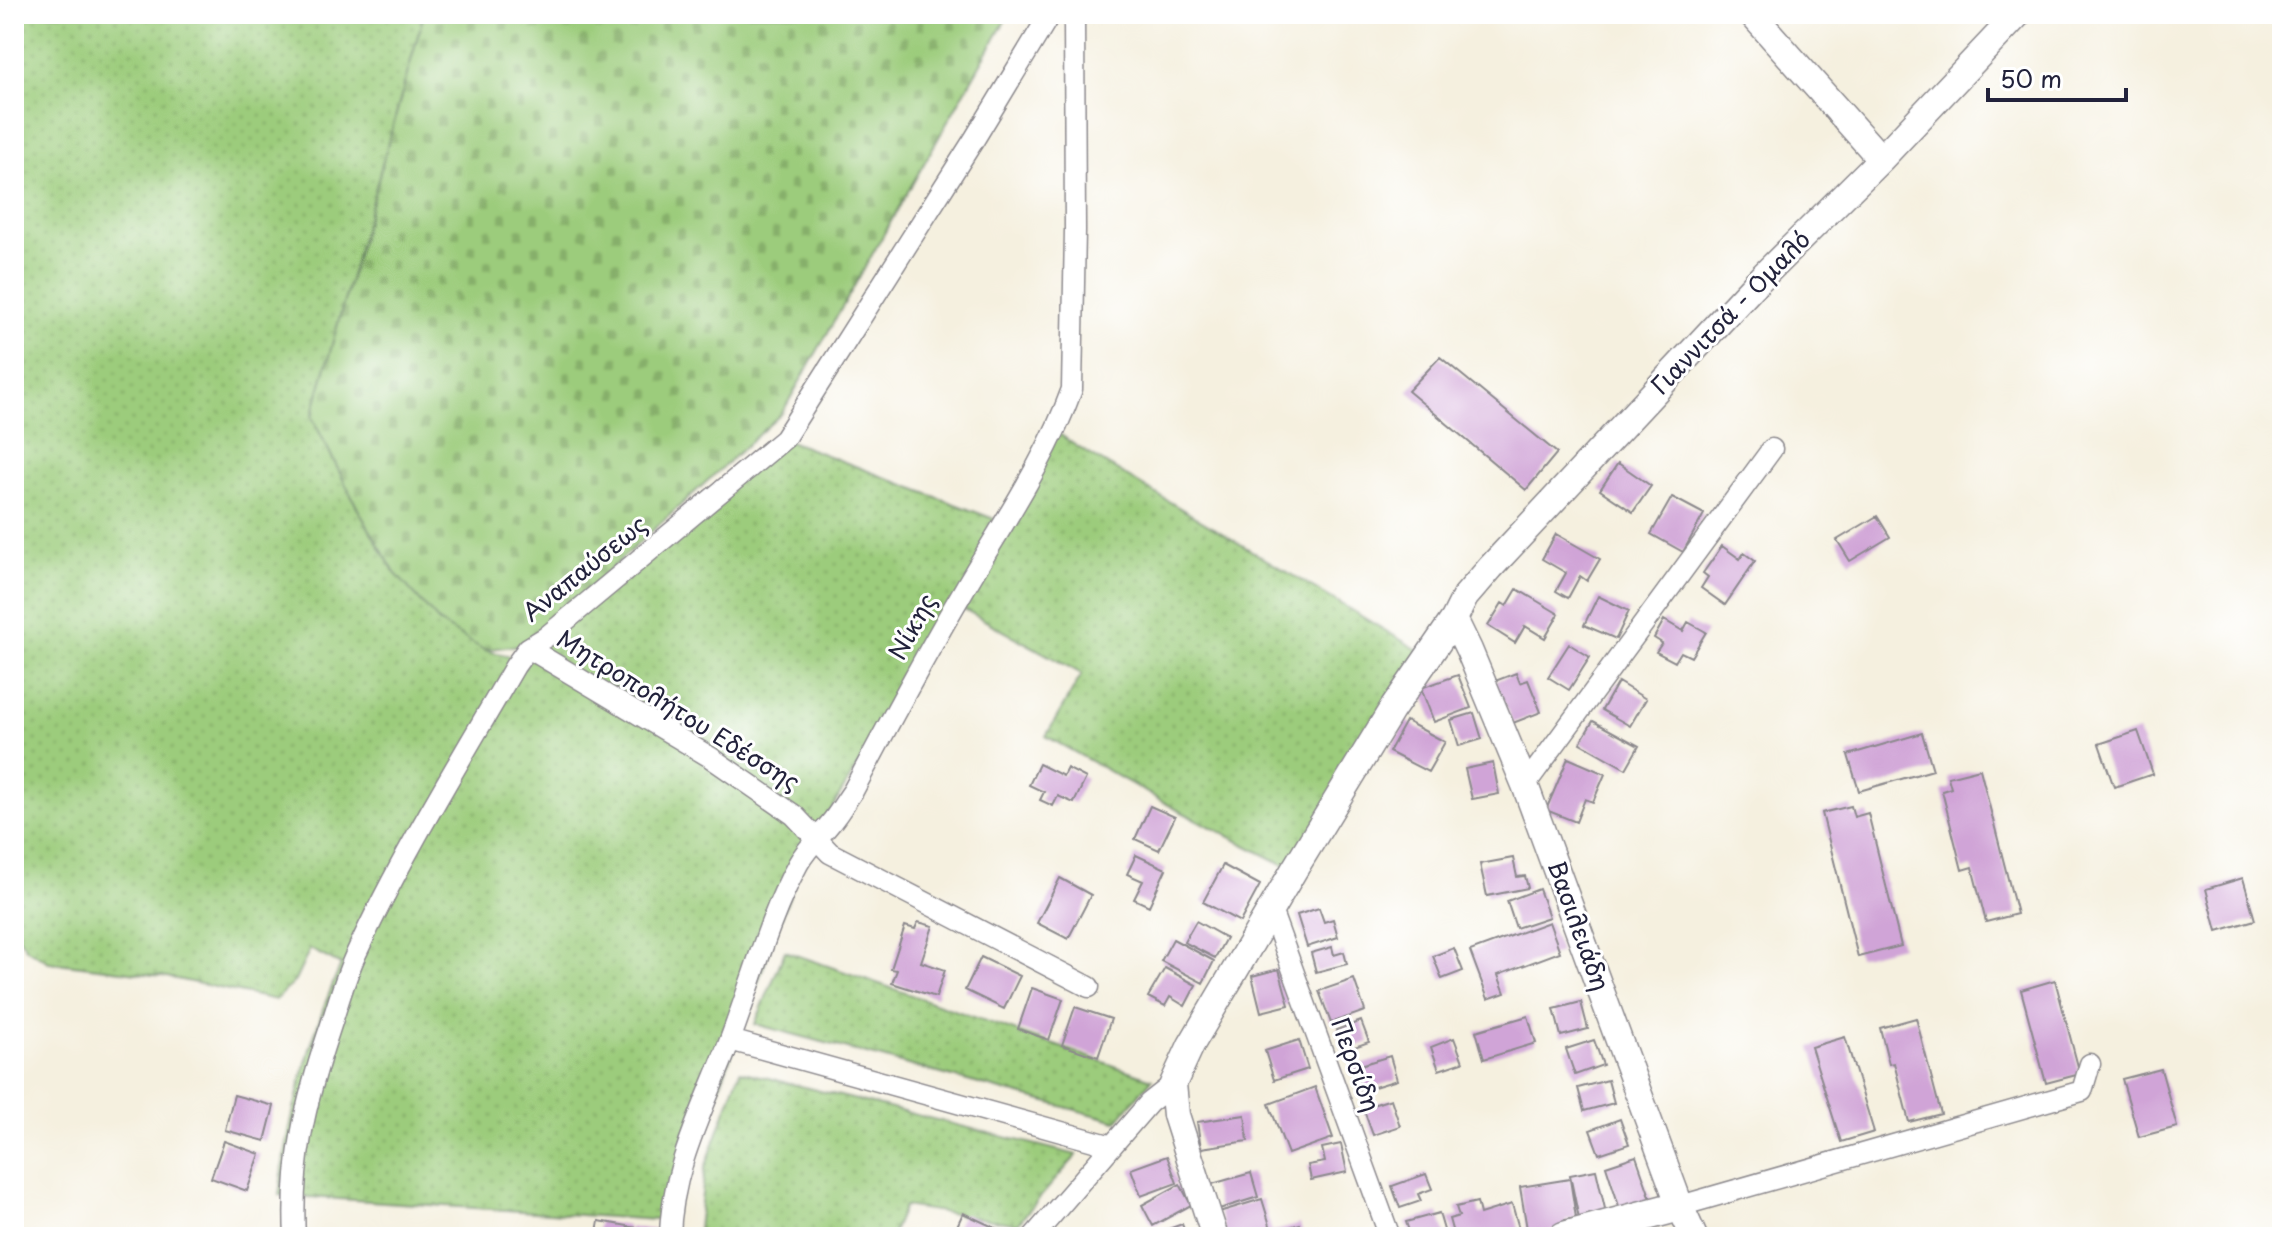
<svg xmlns="http://www.w3.org/2000/svg" width="2296" height="1251" viewBox="0 0 2296 1251" font-family="'Playpen Sans',sans-serif">
  <defs>
    <pattern id="grass-dots" width="8" height="8" patternUnits="userSpaceOnUse" patternTransform="scale(2)"><rect width="8" height="8" fill="#9ccc7b"/><path d="M2 2h.1M6 6h.1" fill="none" stroke="#86af6b" stroke-width="1.8" stroke-linecap="round"/></pattern>
    <pattern id="cemetery-stones" width="16" height="16" patternUnits="userSpaceOnUse" patternTransform="scale(2)"><rect width="16" height="16" fill="#9ccc7b"/><path d="M2 7V4a2 2 0 0 1 4 0v3zM10 15v-3a2 2 0 0 1 4 0v3z" fill="#86af6b"/></pattern>
  </defs>
  <rect width="100%" height="100%" fill="#fff"/>
  <filter id="ink" filterUnits="userSpaceOnUse"><feTurbulence type="fractalNoise" baseFrequency=".0125" numOctaves="2"/><feDisplacementMap in="SourceGraphic" scale="16" xChannelSelector="R" yChannelSelector="G"/><feConvolveMatrix kernelMatrix="1 2 1 2 8 2 1 2 1" color-interpolation-filters="sRGB"/></filter>
  <filter id="wash" filterUnits="userSpaceOnUse"><feTurbulence type="fractalNoise" baseFrequency=".006" numOctaves="4" result="noise"/><feDisplacementMap in="SourceGraphic" scale="32" xChannelSelector="R" yChannelSelector="G"/><feGaussianBlur stdDeviation="1.8" result="paint"/><feColorMatrix in="noise" values="0 0 0 0 0 0 0 0 0 0 0 0 0 0 0 0 0 1.4 0 .05"/><feComposite in="paint" operator="in"/></filter>
  <g filter="url(#wash)">
    <rect width="100%" height="100%" fill="#f5f0df"/>
    <path fill="url(#grass-dots)" stroke="#5f775b" stroke-width="2" d="M14,14H424L312,417L359,511L395,573L484,650L519,658L784,439L994,519L1002,525L1054,430L1076,446L1428,656L1294,870L1176,809L1046,736L1082,674L955,604L805,853L671,1221L279,1195C289,1116 309,1038 341,965L310,949L295,981L276,1000L162,976L49,962L27,949L14,930Z
      M785,951L1152,1079L1117,1121L755,1024Z
      M740,1071L1077,1155L1017,1224L904,1206L891,1237H697L705,1168Z"/>
    <path fill="url(#cemetery-stones)" stroke="#5f775b" stroke-width="2" d="M424,14H1009L782,413L528,644L484,650L440,623L395,573L359,511L312,417Z"/>
    <g id="blocks">
      <path fill="#d0a4d7" d="M1440,357L1557,453L1526,490L1408,391Z
        M1618,463L1651,486L1633,512L1600,490Z
        M1672,497L1704,514L1683,552L1651,534Z
        M1877,516L1890,537L1850,561L1837,540Z
        M1556,534L1600,559L1587,581L1580,576L1568,598L1556,591L1566,573L1542,559Z
        M1722,546L1740,559L1744,553L1755,561L1725,605L1701,588L1708,577L1703,573Z
        M1517,589L1559,614L1545,638L1525,626L1515,643L1488,626L1502,603L1507,606Z
        M1598,596L1629,611L1616,639L1584,625Z
        M1664,620L1683,631L1688,622L1706,632L1691,657L1681,652L1675,662L1656,652L1662,643L1654,638Z
        M1569,644L1590,657L1569,690L1548,677Z
        M1516,673L1520,683L1528,680L1541,712L1513,723L1495,681Z
        M1458,675L1471,708L1434,722L1421,688Z
        M1618,682L1646,699L1630,726L1602,710Z
        M1474,713L1482,739L1459,746L1451,720Z
        M1406,721L1445,742L1428,772L1389,752Z
        M1593,721L1639,746L1626,769L1580,743Z
        M2138,731L2153,774L2114,787L2099,744Z
        M1922,733L1933,770L1859,791L1848,755Z
        M1568,758L1605,774L1593,802L1585,799L1576,822L1546,810Z
        M1493,763L1499,794L1472,799L1465,769Z
        M1039,764L1063,776L1067,768L1086,778L1074,803L1058,796L1053,806L1040,800L1044,792L1029,785Z
        M1980,769L2017,914L1986,922L1972,867L1962,870L1942,791L1951,788L1948,777Z
        M1150,806L1175,817L1159,850L1135,839Z
        M1851,806L1854,817L1868,813L1901,946L1858,957L1822,813Z
        M1136,855L1166,869L1149,906L1134,899L1143,881L1127,874Z
        M1513,858L1517,877L1525,876L1528,888L1487,896L1480,864Z
        M1223,865L1260,885L1240,922L1203,902Z
        M1060,878L1091,895L1068,939L1037,923Z
        M2243,878L2255,920L2217,931L2206,889Z
        M1539,889L1549,917L1516,928L1507,901Z
        M1319,908L1324,922L1333,919L1338,937L1307,947L1297,915Z
        M1196,921L1226,938L1215,958L1184,942Z
        M918,922L933,926L921,962L945,970L936,997L892,983L897,970L891,969L905,926L915,929Z
        M1549,922L1560,952L1498,975L1505,993L1488,999L1470,951Z
        M1173,939L1214,961L1203,983L1161,961Z
        M1332,947L1334,955L1344,952L1347,964L1316,972L1311,953Z
        M1454,948L1463,971L1442,979L1433,956Z
        M981,957L1020,976L1004,1009L965,990Z
        M1165,968L1196,985L1185,1006L1170,997L1165,1006L1148,997Z
        M1279,969L1289,1005L1261,1012L1252,976Z
        M1354,979L1365,1011L1331,1023L1319,991Z
        M2055,980L2080,1074L2046,1083L2021,990Z
        M1032,988L1063,999L1049,1040L1018,1029Z
        M1581,1002L1588,1029L1561,1036L1554,1009Z
        M1075,1007L1111,1019L1098,1057L1062,1045Z
        M1528,1016L1536,1043L1484,1059L1476,1031Z
        M1916,1018L1941,1114L1909,1122L1894,1063L1889,1064L1880,1028Z
        M1361,1021L1369,1042L1343,1051L1336,1030Z
        M1845,1037L1874,1132L1841,1142L1811,1047Z
        M1454,1038L1463,1062L1439,1070L1431,1047Z
        M1299,1040L1308,1069L1274,1080L1265,1051Z
        M1594,1040L1603,1065L1575,1075L1566,1049Z
        M1390,1056L1397,1080L1361,1091L1354,1067Z
        M2161,1069L2177,1127L2139,1137L2122,1079Z
        M1608,1080L1614,1103L1584,1111L1578,1088Z
        M1315,1087L1333,1138L1288,1154L1269,1104Z
        M234,1095L274,1106L265,1141L225,1130Z
        M1391,1099L1400,1126L1373,1135L1363,1108Z
        M1245,1115L1248,1141L1201,1148L1197,1122Z
        M1620,1119L1629,1144L1599,1154L1590,1130Z
        M224,1141L260,1154L247,1191L211,1178Z
        M1341,1144L1347,1172L1311,1180L1308,1165L1325,1162L1322,1148Z
        M1167,1156L1177,1183L1141,1196L1131,1169Z
        M1636,1156L1652,1202L1621,1212L1606,1166Z
        M1596,1170L1606,1213L1579,1219L1570,1175Z
        M1251,1173L1258,1197L1219,1209L1212,1184Z
        M1426,1174L1432,1189L1418,1194L1421,1201L1400,1208L1392,1186Z
        M1570,1179L1576,1218L1565,1220L1567,1228L1528,1235L1520,1187Z
        M1180,1184L1191,1205L1153,1226L1142,1205Z
        M1262,1199L1272,1232L1300,1224L1303,1235L1296,1237H1265L1264,1234L1255,1237H1227L1219,1212Z
        M1477,1202L1480,1214L1512,1204L1520,1232L1502,1237H1454L1449,1219L1459,1216L1456,1207Z
        M963,1213L1002,1231L999,1237H952Z
        M1439,1213L1446,1237H1411L1406,1222Z
        M599,1221L628,1226L626,1237H596Z
        M1182,1224L1187,1237H1147Z
        M630,1227L656,1230L655,1237H629Z"/>
    </g>
  </g>
  <g filter="url(#ink)">
    <use href="#blocks" fill-opacity="0" stroke="#8c898d" stroke-width="2"/>
    <g fill="none" stroke-linecap="round" stroke-linejoin="round">
      <g stroke="#8c898d" stroke-width="23">
        <path id="minor" d="M528,648L710,757L794,815L830,853L1089,987
          M1525,785L1772,449
          M1271,910L1390,1237
          M730,1040L1112,1146
          M1680,1206L2082,1091L2090,1064
          M295,1237C291,1164 305,1103 328,1034C337,1008 344,979 356,954C402,854 460,761 515,666L528,648L546,637L784,439L975,138L1050,14
          M670,1237C671,1167 706,1104 730,1040C752,982 768,919 798,864C808,846 824,833 836,816C842,808 847,799 853,791C889,723 926,654 965,588C1003,523 1047,459 1072,389L1075,230L1074,14
          M1033,1237L1149,1103L1173,1084"/>
      </g>
      <g stroke="#8c898d" stroke-width="29">
        <path id="tertiary" d="M1752,14L1881,159
          M1454,619L1469,650L1525,785L1680,1206L1694,1237
          M1215,1237L1176,1115L1173,1084L1191,1045L1294,870L1391,711L1454,619L1465,597L1491,567L1757,282L1881,159L2018,14"/>
      </g>
      <g stroke="#8c898d" stroke-width="33">
        <path id="secondary" d="M1564,1237L1680,1206"/>
      </g>
      <use href="#minor" stroke="#fff" stroke-width="20"/>
      <use href="#tertiary" stroke="#fff" stroke-width="26"/>
      <use href="#secondary" stroke="#fff" stroke-width="30"/>
    </g>
  </g>
  <g text-anchor="middle" stroke-width="6" stroke-linejoin="round" paint-order="stroke">
    <g font-size="24" fill="#22223b" stroke="#fff">
      <text transform="translate(1731 313) rotate(-46)" y="8">Γιαννιτσά - Ομαλό</text>
      <text transform="translate(585 569) rotate(-39)" y="8">Αναπαύσεως</text>
      <text transform="translate(913 627) rotate(-61)" y="8">Νίκης</text>
      <text transform="translate(678 711) rotate(32)" y="8">Μητροπολήτου Εδέσσης</text>
      <text transform="translate(1578 926) rotate(70)" y="8">Βασιλειάδη</text>
      <text transform="translate(1355 1065) rotate(70)" y="8">Περσίδη</text>
    </g>
  </g>
  <rect width="2296" height="1251" fill="none" stroke="#fff" stroke-width="48"/>
  <path d="M1988 88v12h138v-12" fill="none" stroke="#22223b" stroke-width="4"/>
  <text x="2000" y="88" font-size="24" fill="#22223b" stroke="#ffffff" stroke-width="6" paint-order="stroke">50 m</text>
</svg>
